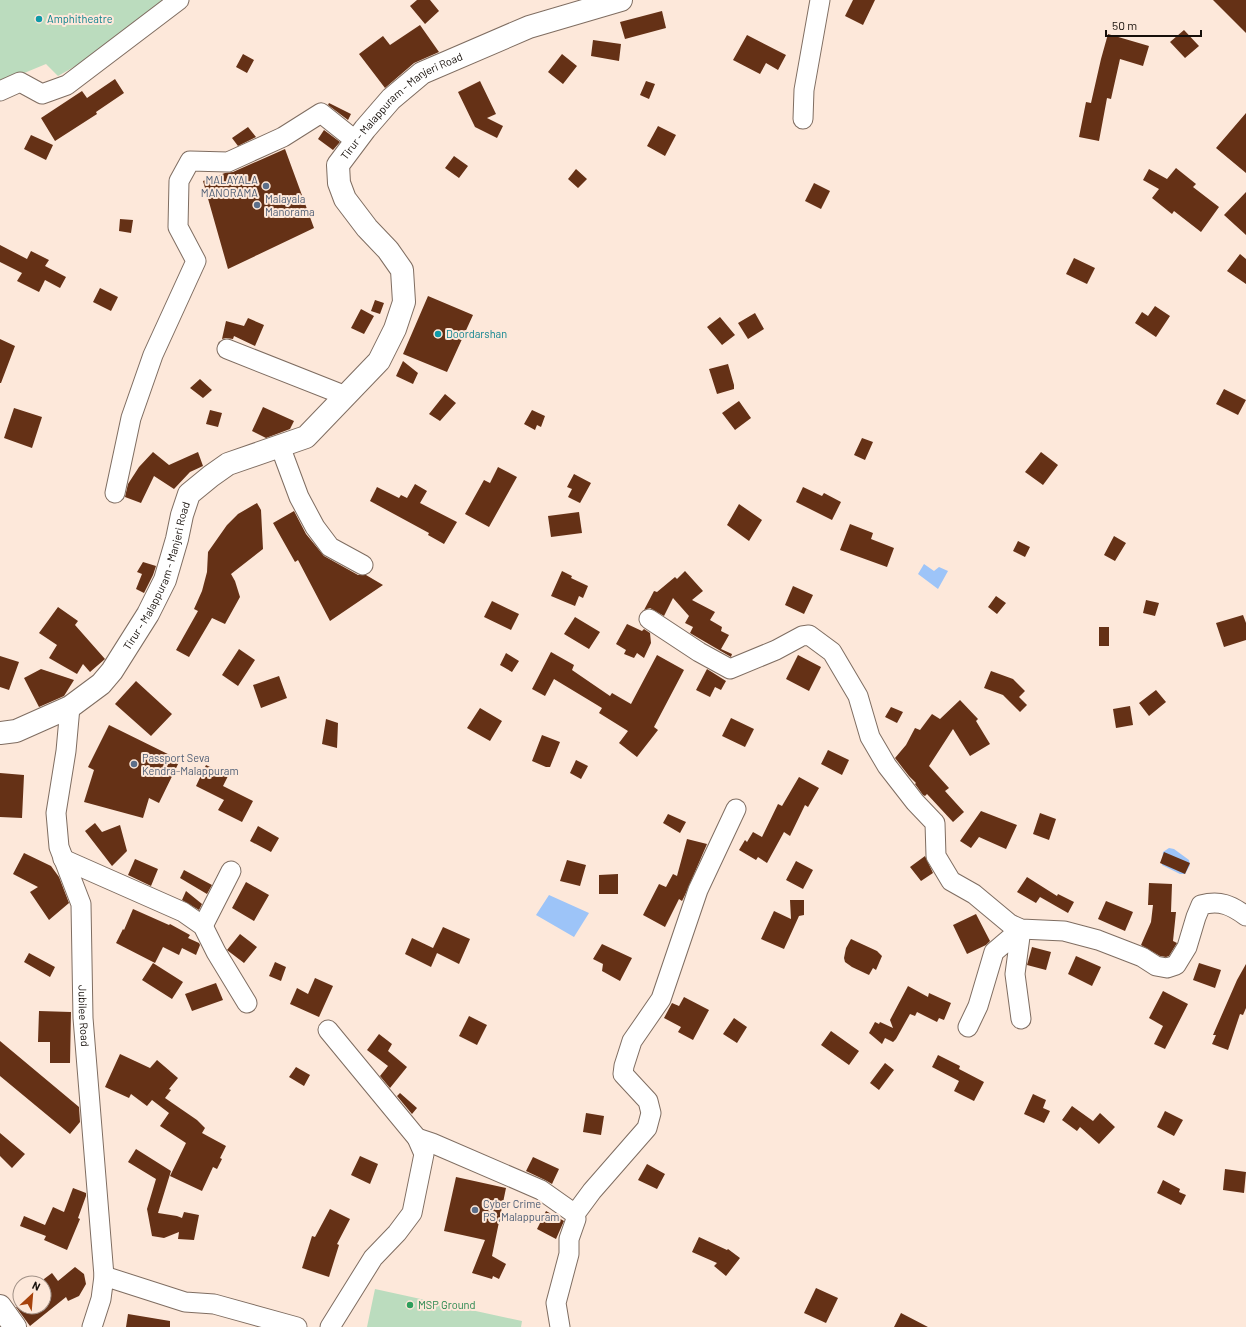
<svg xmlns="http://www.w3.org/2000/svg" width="1246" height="1327" viewBox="0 0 1246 1327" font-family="Barlow,sans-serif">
  <rect width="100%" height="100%" fill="#fde8da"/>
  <path fill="#bbdcbe" d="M0,0H172L93,56L58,76L46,64L0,83Z
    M375,1289L522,1321L521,1327H367Z"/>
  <path fill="#9dc4f8" d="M924,564L934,571L939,567L948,571L938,589L918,574Z
    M1169,848L1174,849L1189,860L1190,865L1185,874H1180L1162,865L1163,852Z
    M549,895L589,913L574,937L536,915Z"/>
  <path fill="#653116" d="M417,0H430L439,11L425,24L410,6Z
    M853,0H875L863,25L845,16Z
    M1213,0H1246V33Z
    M662,11L666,28L625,39L620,22Z
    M420,25L439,52L414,63L385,88L359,54L383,36L390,45Z
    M1184,30L1199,46L1185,58L1170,42Z
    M1108,34L1149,46L1143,66L1120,59L1111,99L1107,98L1099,141L1079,137L1086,102L1091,103L1101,59Z
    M747,35L786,55L778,70L766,63L760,74L733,60Z
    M593,40L621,44L619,61L591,56Z
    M243,54L254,60L247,73L236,67Z
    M562,54L577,66L563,84L548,72Z
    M115,79L124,93L96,112L97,114L55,141L41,118L82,91L87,98Z
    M480,81L496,114L487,118L503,126L497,138L475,127L458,92Z
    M646,81L655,84L649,99L640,95Z
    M329,103L351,114L348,120L328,105Z
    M1246,113V173L1216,148Z
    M658,126L676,135L665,156L647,146Z
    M248,127L256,137L238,146L232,138Z
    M324,130L340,142L333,150L318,139Z
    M31,135L53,145L46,160L24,149Z
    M285,149L314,228L228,269L203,181L225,173L233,172Z
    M454,156L468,166L459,178L445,168Z
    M1176,168L1196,184L1193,187L1219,207L1201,232L1174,211L1172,214L1152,198L1159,189L1143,180L1149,169L1167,179Z
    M576,169L587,179L578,188L568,179Z
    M814,183L830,191L821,209L805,201Z
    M1246,192V235L1224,215Z
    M120,219L133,220L131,233L119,231Z
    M0,245L27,259L31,251L49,260L45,266L66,277L60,288L45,280L39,292L17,281L22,273L0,262Z
    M1240,254L1246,259V284L1227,271Z
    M1074,258L1095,268L1087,284L1066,274Z
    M100,288L118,297L111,311L93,302Z
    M428,296L473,315L447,372L403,354Z
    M375,300L384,303L380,314L371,311Z
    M1155,306L1170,316L1156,337L1135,323L1142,312L1148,316Z
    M361,309L374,316L364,334L351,328Z
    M755,313L764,329L748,339L738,323Z
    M720,317L735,335L722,345L707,327Z
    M248,318L264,325L255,346L234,336L233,339L226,338L222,339L226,321L244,326Z
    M0,339L15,346L1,383H0Z
    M403,361L418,373L413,384L396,376Z
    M728,364L734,385V389L717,394L709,369Z
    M200,379L212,390L203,398L190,388Z
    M1224,389L1246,400L1238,415L1216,404Z
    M445,394L456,403L440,421L429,414Z
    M739,401L751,418L735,430L722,413Z
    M263,407L294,421L290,429L266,438L252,431Z
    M14,408L42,417L32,448L4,438Z
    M210,410L222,413L218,427L206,424Z
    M532,410L545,416L541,427L537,425L535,430L524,424Z
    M862,438L873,442L865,460L854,455Z
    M153,452L169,465L198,452L203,466L190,472L174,489L154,476L141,503L125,497L128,484L139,467Z
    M1041,452L1058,465L1043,485L1025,472Z
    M498,467L517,477L489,527L465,514L484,480L490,483Z
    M574,474L591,483L580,503L568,497L572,489L567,487Z
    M415,484L427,491L420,503L457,522L444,544L428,535L429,533L370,501L377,487L399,498L401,495L407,498Z
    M803,487L822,496L824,493L841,502L832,520L796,502Z
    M257,503L261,510L263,549L231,574L235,581L240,597L225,624L212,618L189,657L176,650L198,611L194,609L202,591L207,572L208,552L227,525L238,514Z
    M739,504L762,520L749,541L727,525Z
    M294,511L306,534L324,556L358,575H366L383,585L330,621L298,560L295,562L273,523Z
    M579,512L582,533L551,537L548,516Z
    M850,524L873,533L871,539L894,548L887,567L840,550Z
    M1114,536L1126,543L1115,561L1104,555Z
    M1018,541L1030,547L1025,557L1013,551Z
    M143,562L156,566L153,575L144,593L136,589L142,574L137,572Z
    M562,571L572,576L571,578L588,586L583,598L579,596L575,606L551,596Z
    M685,571L703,591L692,600L715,612L710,620L722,627L721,631L729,635L721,649L732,654L731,657L690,633L693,627L685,623L689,616L673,598L664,616L650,608L644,610L654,591L657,592L675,577L677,579Z
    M793,586L813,595L804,614L785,605Z
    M996,596L1006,603L997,614L988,607Z
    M1146,600L1159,603L1155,616L1143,613Z
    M492,601L519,614L511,630L484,617Z
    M58,607L78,621L75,625L105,659L90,672L83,664L77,674L49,658L57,645L39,633Z
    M1243,615L1246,623V640L1224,647L1216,623Z
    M575,617L600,632L589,649L564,634Z
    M627,624L642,631L644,629L650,633L651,643L644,658L637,653L634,658L624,654L626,650L616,644Z
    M1099,627H1109V646H1099Z
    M239,649L255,660L238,686L222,675Z
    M551,652L574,665L572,670L610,696L612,693L631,704L657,655L684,670L654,727L658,730L637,757L619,743L628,731L599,713L602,708L554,679L545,696L532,689Z
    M506,653L519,661L512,672L500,665Z
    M798,655L821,667L809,691L786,679Z
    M0,656L19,662L9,690L0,687Z
    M41,669L74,680L64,696L39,707L24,678Z
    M707,669L726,681L721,690L715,687L710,697L696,690Z
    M991,671L1013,679L1025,691L1019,697L1027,705L1020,712L1003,695L984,688Z
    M279,676L287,698L261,708L253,685Z
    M136,681L172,714L151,736L115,704Z
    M1156,690L1166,702L1149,716L1139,703Z
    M960,700L978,719L976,721L990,744L970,756L953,729L929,766L949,788L945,791L964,812L953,822L927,794L925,796L923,795L915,784L916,783L909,776L895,758L906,745L915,728L920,730L932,714L940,719Z
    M1130,706L1133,725L1116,728L1113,709Z
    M891,707L903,712L897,723L885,717Z
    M480,708L502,721L490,741L467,728Z
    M731,718L754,729L745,747L722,736Z
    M326,719L338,723L337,748L322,744Z
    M109,725L180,760L159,803L149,798L143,818L84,802L94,770L88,767Z
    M542,735L560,742L550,767H546L532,761Z
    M828,750L849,760L842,775L821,764Z
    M576,760L588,766L581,779L570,773Z
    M206,765L228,776L223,786L253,801L242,822L218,810L224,800L196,786Z
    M0,773L24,775L22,818L0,817Z
    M799,777L819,788L808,807L805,805L790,836L784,832L767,863L758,857L756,860L739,850L745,840L747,842L753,832L762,837L778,804L782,806Z
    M981,811L1017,825L1006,849L979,837L971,848L960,841Z
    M1040,813L1056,819L1049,840L1033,834Z
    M668,814L686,822L680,833L663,823Z
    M95,823L102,832L120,825L127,851L112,866L85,831Z
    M258,826L279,838L271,852L250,841Z
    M687,839L707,844L685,895L682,901L679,899L665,927L643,915L659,884L666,887L673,874L677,876Z
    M1164,852L1190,863L1185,874L1160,863Z
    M24,853L51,866L59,877L69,903L49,920L30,892L38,887L13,874Z
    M925,856L933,873L921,881L910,867Z
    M135,859L158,869L151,886L128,875Z
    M567,860L586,865L580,886L560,881Z
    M796,861L813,870L803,889L786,880Z
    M184,870L212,885L207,894L180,878Z
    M618,874V894H599V875Z
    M1027,877L1057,896L1058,894L1074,902L1068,913L1040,897L1036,903L1017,892Z
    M246,882L269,895L254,921L232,908Z
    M1149,883L1172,884L1171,912H1176L1173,941L1177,943L1169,956L1166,957L1160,956L1141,945L1151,922L1153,905H1148Z
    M186,891L202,904L199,910L182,900Z
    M790,900H804V915L799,916L784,949L761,939L774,911L791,919Z
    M1106,901L1133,912L1125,931L1098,919Z
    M133,909L169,925L170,924L190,935L188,938L199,943L200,945L196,955L182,948L179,955L163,947L155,963L116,943L123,929L124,930Z
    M976,914L990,941L986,945L967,954L953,925Z
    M443,927L470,939L459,964L437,953L431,967L405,954L412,938L433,948Z
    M240,934L257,947L244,963L227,950Z
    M851,939L877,951L882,956L876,970L873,968L869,975L852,967L845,962L844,958L846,948Z
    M602,944L632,958L620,981L602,971L603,964L593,959Z
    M1032,947L1051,952L1046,970L1027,965Z
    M29,953L55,967L50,977L24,962Z
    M1076,956L1101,967L1092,986L1068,974Z
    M275,962L286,967L281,981L269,976Z
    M153,963L183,982L172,999L142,980Z
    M1199,963L1221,970L1215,988L1193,980Z
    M1246,964V1008L1243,1015L1240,1014L1228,1050L1212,1044L1216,1035H1213L1237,980Z
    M315,978L333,986L319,1017L290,1004L297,988L308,994Z
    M216,983L223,1000L192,1011L185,994Z
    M908,986L928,997L929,993L951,1003L944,1020L939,1018L937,1022L917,1012L915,1016L910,1014L896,1039L893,1042L885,1038L882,1044L869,1033L875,1022L879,1024L880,1022L893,1028L890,1020Z
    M1163,991L1188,1004L1165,1049L1154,1044L1163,1026L1149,1018Z
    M684,997L709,1010L693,1040L678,1032L681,1027L664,1018L672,1003L679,1006Z
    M39,1011L71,1012L70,1063H50V1042H38Z
    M469,1016L487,1025L477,1045L459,1036Z
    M734,1018L747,1027L737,1043L723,1034Z
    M831,1031L859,1051L849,1065L821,1045Z
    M379,1034L392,1044L388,1051L407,1067L390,1088L380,1076L388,1066L367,1050Z
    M0,1041L79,1107L80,1122L70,1134L0,1076Z
    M120,1054L150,1068L157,1060L178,1078L169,1089L171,1090L165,1098L197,1120L205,1128L202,1133L226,1146L220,1158L222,1159L217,1169L213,1167L202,1191L170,1176L186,1143L160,1126L169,1113L152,1100L147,1106L131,1094L129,1098L105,1087Z
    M938,1055L960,1066L959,1069L984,1082L974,1101L954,1091L959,1081L932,1067Z
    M885,1063L894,1070L879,1090L870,1083Z
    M296,1067L310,1075L304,1086L289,1077Z
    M400,1093L417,1108L412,1114L397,1096Z
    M1033,1094L1046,1100L1043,1108L1050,1111L1044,1123L1024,1114Z
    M1072,1106L1093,1121L1100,1113L1115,1127L1099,1144L1080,1127L1077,1131L1062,1120Z
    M1165,1111L1183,1120L1174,1136L1157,1127Z
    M586,1113L604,1116L601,1135L583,1132Z
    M0,1133L25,1154L12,1168L0,1156Z
    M136,1149L171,1171L158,1213L177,1216L182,1218L184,1212L199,1215L194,1240L178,1239L179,1232L164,1238L152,1236L147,1209L156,1179L128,1162Z
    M360,1156L378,1164L370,1184L351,1175Z
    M533,1157L559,1169L552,1184L545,1180L526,1171Z
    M647,1164L665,1174L657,1189L638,1180Z
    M1225,1169L1246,1172L1244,1193L1223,1190Z
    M456,1177L506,1188L492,1256L506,1264L499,1279L493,1276L492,1279L472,1273L485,1240L444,1231Z
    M1163,1180L1180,1189L1179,1192L1186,1195L1181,1205L1157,1193Z
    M73,1188L86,1193V1196L78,1218L80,1219L67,1250L44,1240L46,1236L20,1226L24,1216L45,1225L53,1207L64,1212Z
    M330,1209L350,1219L337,1244L339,1245L329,1277L302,1268L312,1236L315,1237Z
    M546,1211L564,1221L556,1239L537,1229Z
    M699,1237L727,1250L728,1249L740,1258L726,1276L714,1266L717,1263L692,1252Z
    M75,1267L84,1274L86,1284L79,1296L68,1301L66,1297L30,1326L16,1307H44V1279L52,1273L58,1281Z
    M816,1288L838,1298L826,1323L804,1313Z
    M901,1313L928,1327H894Z
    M128,1314L170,1321V1327H126Z"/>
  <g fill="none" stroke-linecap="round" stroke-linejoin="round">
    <g stroke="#7f6d61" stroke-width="21">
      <g id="minor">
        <path d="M0,91L20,82L42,94L67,85L179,0"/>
        <path d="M803,119L804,90L820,0"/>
        <path d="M227,349L346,396"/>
        <path d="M280,446L299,497L315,527L330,547L363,565"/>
        <path d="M115,493L131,418L153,355L196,261L178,227L179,181L190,161L228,162L283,137L321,113L356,141"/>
        <path d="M649,619L699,652L730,669L776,650L802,636L809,635L832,652L858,696L870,737L887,766L915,802L935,823L936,856L951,881L974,894L1010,924L1021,929L1064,931L1098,940L1142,957L1156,966L1167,968L1176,965L1187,947L1196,917L1201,905C1220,900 1231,905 1246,916"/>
        <path id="s1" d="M70,707L66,751L56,813L59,847L81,904L83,1018L104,1276L101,1299L92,1327"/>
        <path d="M63,859L183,912L203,926L216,952L247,1003"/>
        <path d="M203,926L231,871"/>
        <path d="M968,1027L978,1006L994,952L1021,929L1015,974L1021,1019"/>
        <path d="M328,1030L417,1138L424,1154L412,1213L397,1233L373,1258L330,1327"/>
        <path d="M417,1138L432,1143L541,1190L575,1214L576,1219L569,1239V1254L556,1303L560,1327"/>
        <path d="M575,1214L592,1191L647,1128L651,1113L648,1101L623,1074L624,1066L632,1041L661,999L698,890L736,809"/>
        <path d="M104,1276L185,1302L214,1304L297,1327"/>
      </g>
    </g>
    <g stroke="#7f6d61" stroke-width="24">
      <g id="major">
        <path id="s2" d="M0,733L16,731L70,707L101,684L112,671L148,614L165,580L177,539L182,515L189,494L211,476L228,464L306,437L379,361L395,329L404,302L402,270L388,250L367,228L345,199L339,183L338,165L365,129L391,99L422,73L529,27L621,0"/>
      </g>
    </g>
    <g stroke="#7f6d61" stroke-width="24">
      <path id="highway" d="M0,1306L15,1327"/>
    </g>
    <use href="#minor" stroke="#fff" stroke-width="19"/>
    <use href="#major" stroke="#fff" stroke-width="22"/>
    <use href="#highway" stroke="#fff" stroke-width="22"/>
  </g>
  <g fill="#0f9aa8" stroke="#fde8da" stroke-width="1.5">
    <circle cx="39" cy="19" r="4"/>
    <circle cx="438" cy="334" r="4"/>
  </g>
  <g fill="#5c6f8a" stroke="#fde8da" stroke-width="1.5">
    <circle cx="266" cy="186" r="4"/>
    <circle cx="257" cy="205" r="4"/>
    <circle cx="134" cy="764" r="4"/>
    <circle cx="475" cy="1210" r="4"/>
  </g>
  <circle fill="#2e9e5b" stroke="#fde8da" stroke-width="1.5" cx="410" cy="1305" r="4"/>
  <g text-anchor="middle" stroke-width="4" stroke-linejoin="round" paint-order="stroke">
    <g font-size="11" fill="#0d838f" stroke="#fde8da" text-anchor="start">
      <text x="47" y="23">Amphitheatre</text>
      <text x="446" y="338">Doordarshan</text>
    </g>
    <g font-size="11" fill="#160f0a" stroke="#fde8da">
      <text dy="4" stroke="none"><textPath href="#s2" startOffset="874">Tirur - Malappuram - Manjeri Road</textPath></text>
      <text dy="4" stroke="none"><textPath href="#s2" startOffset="237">Tirur - Malappuram - Manjeri Road</textPath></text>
      <text dy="4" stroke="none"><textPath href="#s1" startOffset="314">Jubilee Road</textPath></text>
    </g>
    <g font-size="11" fill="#4e5e75" stroke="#fde8da" text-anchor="start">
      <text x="258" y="184" text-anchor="end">MALAYALA<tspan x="258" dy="13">MANORAMA</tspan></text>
      <text x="265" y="203">Malayala<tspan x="265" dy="13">Manorama</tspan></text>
      <text x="142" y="762">Passport Seva<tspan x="142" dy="13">Kendra-Malappuram</tspan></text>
      <text x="483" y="1208">Cyber Crime<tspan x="483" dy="13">PS ,Malappuram</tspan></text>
    </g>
    <g font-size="11" fill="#27864d" stroke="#fde8da" text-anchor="start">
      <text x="418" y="1309">MSP Ground</text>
    </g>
  </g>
  <g transform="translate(32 1295) rotate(26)"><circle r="19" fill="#fde8da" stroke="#a19187"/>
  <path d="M0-3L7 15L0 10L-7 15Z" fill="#a6420b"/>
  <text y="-6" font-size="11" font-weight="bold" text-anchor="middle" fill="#160f0a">N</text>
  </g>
  <path d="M1106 30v6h95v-6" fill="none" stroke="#160f0a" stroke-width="2"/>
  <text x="1112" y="30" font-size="12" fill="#160f0a" stroke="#fde8da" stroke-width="3" paint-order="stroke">50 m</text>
</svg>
